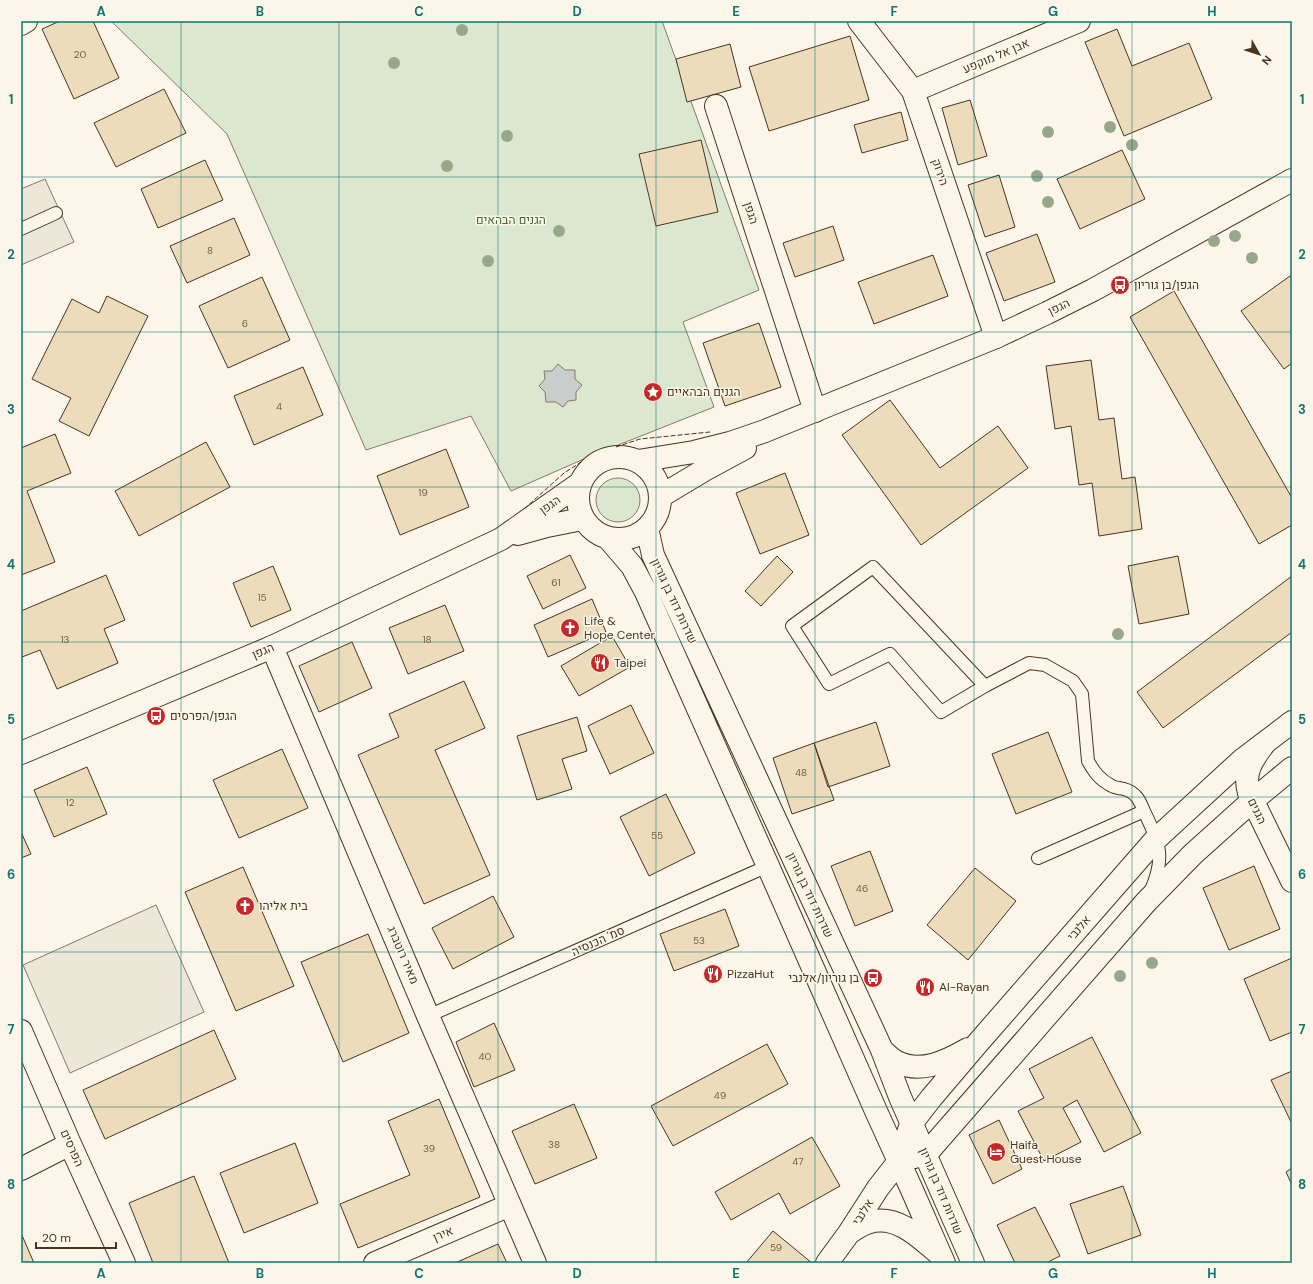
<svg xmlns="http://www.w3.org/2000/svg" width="1313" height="1284" viewBox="0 0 1313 1284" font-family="'DM Sans',Heebo,sans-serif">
  <rect width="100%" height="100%" fill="#fbf6e9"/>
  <path fill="#dce7d0" stroke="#887966" d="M111,21H662L759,290L683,322L714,407L593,455L511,491L471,416L366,450L227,134Z
    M596 500a22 22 0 1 1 44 0a22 22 0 1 1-44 0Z"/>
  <path fill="#ede7d9" stroke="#887966" d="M45,179L74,242L21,265V189Z
    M156,905L204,1012L70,1073L23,965Z"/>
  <path fill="#c9cecd" stroke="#887966" d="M558,364L565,370H575V379L582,385L576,392V400L568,401L563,407L556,402H546L545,392L539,386L545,379L544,371H552Z"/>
  <path fill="#ecdcbc" stroke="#4a3520" d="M60,21H93L119,78L74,99L42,29Z
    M1117,29L1132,66L1189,43L1212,99L1124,136L1085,42Z
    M850,36L869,100L769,131L749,67Z
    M730,44L741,87L687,102L676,59Z
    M164,89L186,133L116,167L94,123Z
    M970,100L987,156L958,165L942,108Z
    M901,112L908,140L862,153L854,125Z
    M701,140L718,212L656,226L639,154Z
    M1122,150L1145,199L1080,229L1057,179Z
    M205,160L223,200L158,228L141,189Z
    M999,175L1015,227L985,237L968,185Z
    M234,218L250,255L187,283L170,246Z
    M833,226L844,260L795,277L783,243Z
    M1037,234L1055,282L1004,301L986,253Z
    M933,255L948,296L874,324L858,282Z
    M1290,276L1292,279V363L1284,369L1241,311Z
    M262,277L290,340L228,368L199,306Z
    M1174,291L1292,498V525L1259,544L1130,317Z
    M107,296L148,316L89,436L59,421L71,398L32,379L72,299L99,313Z
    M759,323L781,387L725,406L703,343Z
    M1091,360L1099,420L1114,418L1122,479L1135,477L1142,529L1099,536L1092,483L1079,485L1071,426L1055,429L1046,366Z
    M303,367L323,415L254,445L234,396Z
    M890,400L940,468L998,426L1028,468L921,545L842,435Z
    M55,434L71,473L27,491L55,562L21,575V448Z
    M206,442L230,487L139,536L115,491Z
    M446,449L469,507L400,535L377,476Z
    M785,473L809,535L760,554L736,493Z
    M570,555L586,588L543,609L527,576Z
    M777,556L793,572L761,606L745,591Z
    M1178,556L1189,614L1139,624L1128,566Z
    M273,566L291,610L251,627L233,583Z
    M106,575L125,620L104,629L118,663L57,689L40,650L22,657L21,654V611Z
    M1292,576V632L1163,728L1137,692Z
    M592,599L606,632L548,657L534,625Z
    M445,605L464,651L408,674L389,628Z
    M612,636L630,667L579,696L561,666Z
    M352,642L372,688L319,712L299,666Z
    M464,681L485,728L435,750L490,875L424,904L358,755L399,737L389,714Z
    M631,705L654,753L610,774L588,726Z
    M577,717L587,751L562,759L572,789L537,800L517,736Z
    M876,722L890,766L828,787L814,743Z
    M1048,732L1072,792L1016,814L992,754Z
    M814,743L834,800L792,814L773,758Z
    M282,749L308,808L239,838L213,780Z
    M87,767L107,814L54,837L34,790Z
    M666,794L695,853L649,876L620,817Z
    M21,832L31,854L21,858Z
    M870,851L893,911L855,926L831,866Z
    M1254,866L1280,929L1229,950L1203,888Z
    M243,867L294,986L236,1011L185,892Z
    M975,868L1016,901L968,960L927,925Z
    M493,896L514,937L453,969L432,928Z
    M725,909L739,946L674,971L660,934Z
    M368,934L409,1033L343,1062L301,962Z
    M1292,958V1032L1270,1041L1244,979Z
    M494,1023L515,1070L474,1087L456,1042Z
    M214,1030L236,1079L105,1139L83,1090Z
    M1092,1037L1141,1133L1104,1152L1077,1100L1063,1108L1081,1142L1044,1161L1018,1111L1044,1098L1029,1069Z
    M767,1044L788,1084L673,1146L651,1106Z
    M1292,1071V1124L1271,1080Z
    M439,1099L480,1197L358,1248L340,1204L410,1175L388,1121Z
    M574,1104L597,1158L535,1184L512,1131Z
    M999,1120L1022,1169L993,1184L969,1135Z
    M812,1137L840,1186L790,1214L779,1193L731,1220L715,1192Z
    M295,1143L318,1203L244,1233L220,1173Z
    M1292,1168V1185L1286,1172Z
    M194,1176L229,1263H153L129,1203Z
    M1123,1186L1141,1235L1088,1254L1070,1204Z
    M1035,1207L1060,1256L1046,1263H1015L997,1225Z
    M773,1231L812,1263H746Z
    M21,1233L34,1263H21Z
    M498,1244L507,1263H455Z"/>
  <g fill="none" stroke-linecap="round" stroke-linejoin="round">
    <g stroke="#4a3520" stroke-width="14">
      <path id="lane" d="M21,229L56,213
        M985,686L941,712L890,654L829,684L792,626L873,567L985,686L1029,663L1045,665L1073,681L1082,694L1088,761C1094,772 1100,780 1112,786C1115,788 1120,788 1124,789C1136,792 1140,801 1144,811
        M1038,858L1144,811C1159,843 1166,856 1151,890
        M428,1016L768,866"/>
    </g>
    <g stroke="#4a3520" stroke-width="24">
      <path id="street" d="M859,21L913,91L996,337
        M21,24L26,21
        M913,91L1079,21
        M716,106L815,411
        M272,647L428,1016L535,1263
        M1264,744C1252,760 1243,772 1249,793L1292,881
        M21,1031L70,1144L124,1263
        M21,1169L70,1144
        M375,1263L510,1205"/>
    </g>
    <g stroke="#4a3520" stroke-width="24">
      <path id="secondary" d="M578 498a41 41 0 1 1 82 0a41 41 0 1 1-82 0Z
        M638,461L694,452L730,443L765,431L996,337L1047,313L1093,290L1292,180
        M661,496L706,469L745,448
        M647,528L653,555L882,1050L900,1097L973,1263
        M518,534L547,526L582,519
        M608,538L632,566L646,592L768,866L876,1111L912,1190L944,1263
        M21,753L272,647L501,539L579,484
        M882,1050C886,1054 891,1059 897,1062C921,1074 947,1061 968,1049
        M914,1157L926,1154L1146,902L1193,854L1252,801L1292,768
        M849,1233C856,1228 865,1222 874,1221C899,1217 919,1237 937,1252
        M827,1263L849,1233L878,1188L899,1161L911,1124L932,1097L977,1044L1156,839L1242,760L1292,722"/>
    </g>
    <use href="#lane" stroke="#fbf6e9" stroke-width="12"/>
    <use href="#street" stroke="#fbf6e9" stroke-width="22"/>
    <use href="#secondary" stroke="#fbf6e9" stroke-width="22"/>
    <path stroke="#4a3520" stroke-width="1" stroke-dasharray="5 2" stroke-linecap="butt" d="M616,447L640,439L710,432
      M524,509L564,473L583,461"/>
  </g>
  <g fill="#96a887">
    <circle cx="462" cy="30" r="6"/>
    <circle cx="394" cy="63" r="6"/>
    <circle cx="1110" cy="127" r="6"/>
    <circle cx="1048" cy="132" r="6"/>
    <circle cx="507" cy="136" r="6"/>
    <circle cx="1132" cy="145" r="6"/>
    <circle cx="447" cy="166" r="6"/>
    <circle cx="1037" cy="176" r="6"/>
    <circle cx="1048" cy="202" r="6"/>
    <circle cx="559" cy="231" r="6"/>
    <circle cx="1235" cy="236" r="6"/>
    <circle cx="1214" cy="241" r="6"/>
    <circle cx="1252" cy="258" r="6"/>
    <circle cx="488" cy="261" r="6"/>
    <circle cx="1118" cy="634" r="6"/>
    <circle cx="1152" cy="963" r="6"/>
    <circle cx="1120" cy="976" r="6"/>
  </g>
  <path fill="none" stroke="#0f766e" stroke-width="1" stroke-opacity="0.55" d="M181,21V1263M339,21V1263M498,21V1263M656,21V1263M815,21V1263M974,21V1263M1132,21V1263M21,177H1292M21,332H1292M21,487H1292M21,642H1292M21,797H1292M21,952H1292M21,1107H1292"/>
  <defs>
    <g id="bus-disc" transform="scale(1)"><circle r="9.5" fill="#c62828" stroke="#fbf6e9"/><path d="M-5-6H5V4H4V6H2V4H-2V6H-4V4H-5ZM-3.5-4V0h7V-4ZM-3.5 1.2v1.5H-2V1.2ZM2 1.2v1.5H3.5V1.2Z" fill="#fff"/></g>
    <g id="sight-disc" transform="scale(1)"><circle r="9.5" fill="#c62828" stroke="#fbf6e9"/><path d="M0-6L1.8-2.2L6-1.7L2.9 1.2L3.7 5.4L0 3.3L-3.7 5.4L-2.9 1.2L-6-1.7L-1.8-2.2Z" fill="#fff"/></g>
    <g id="church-disc" transform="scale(1)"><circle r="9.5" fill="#c62828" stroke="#fbf6e9"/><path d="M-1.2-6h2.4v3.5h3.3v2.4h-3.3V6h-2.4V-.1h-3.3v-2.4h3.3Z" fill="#fff"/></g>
    <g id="restaurant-disc" transform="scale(1)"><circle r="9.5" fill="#c62828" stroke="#fbf6e9"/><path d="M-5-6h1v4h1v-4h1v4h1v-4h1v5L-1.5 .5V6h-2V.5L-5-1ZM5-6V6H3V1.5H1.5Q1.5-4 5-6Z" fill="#fff"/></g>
    <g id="hotel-disc" transform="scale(1)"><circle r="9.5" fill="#c62828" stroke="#fbf6e9"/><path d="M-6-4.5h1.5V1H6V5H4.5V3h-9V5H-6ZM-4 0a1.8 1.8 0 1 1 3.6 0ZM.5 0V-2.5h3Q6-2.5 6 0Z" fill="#fff"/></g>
  </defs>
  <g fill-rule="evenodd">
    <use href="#bus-disc" x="1120" y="285"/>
    <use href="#sight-disc" x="653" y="392"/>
    <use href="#church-disc" x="570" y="628"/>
    <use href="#restaurant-disc" x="600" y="663"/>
    <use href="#bus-disc" x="156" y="716"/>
    <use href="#church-disc" x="245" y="906"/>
    <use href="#restaurant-disc" x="713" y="974"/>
    <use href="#bus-disc" x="873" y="978"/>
    <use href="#restaurant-disc" x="925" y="987"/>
    <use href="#hotel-disc" x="996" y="1152"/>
  </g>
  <g text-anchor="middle" stroke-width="3" stroke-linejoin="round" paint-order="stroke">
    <g font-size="10" fill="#725f47">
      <text x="80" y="58">20</text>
      <text x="210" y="254">8</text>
      <text x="245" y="327">6</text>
      <text x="279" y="410">4</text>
      <text x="423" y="496">19</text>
      <text x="556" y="586">61</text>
      <text x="262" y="601">15</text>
      <text x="65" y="643">13</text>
      <text x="427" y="643">18</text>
      <text x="801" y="776">48</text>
      <text x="70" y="806">12</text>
      <text x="657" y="839">55</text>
      <text x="862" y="892">46</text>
      <text x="699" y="944">53</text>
      <text x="485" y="1060">40</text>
      <text x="720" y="1099">49</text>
      <text x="554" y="1148">38</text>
      <text x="429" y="1152">39</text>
      <text x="798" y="1165">47</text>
      <text x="776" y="1251">59</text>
    </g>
    <g font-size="12" fill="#4a3520" stroke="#fbf6e9">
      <text transform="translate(996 56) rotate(-23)" y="4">אבן אל מוקפע</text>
      <text transform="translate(940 172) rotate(71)" y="4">הירוק</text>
      <text transform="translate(751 213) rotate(72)" y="4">הגפן</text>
      <text transform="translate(1059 307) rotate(-26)" y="4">הגפן</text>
      <text transform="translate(550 505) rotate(-35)" y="4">הגפן</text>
      <text transform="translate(674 601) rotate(65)" y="4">שדרות דוד בן גוריון</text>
      <text transform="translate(263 651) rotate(-23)" y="4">הגפן</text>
      <text transform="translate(1257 811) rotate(64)" y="4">הגנים</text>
      <text transform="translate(810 895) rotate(65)" y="4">שדרות דוד בן גוריון</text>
      <text transform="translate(1079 928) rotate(-49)" y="4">אלנבי</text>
      <text transform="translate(598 941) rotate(-24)" y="4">סמ' הכנסיה</text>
      <text transform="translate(403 955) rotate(67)" y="4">מאיר רוטברג</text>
      <text transform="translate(72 1148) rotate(66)" y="4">הפרסים</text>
      <text transform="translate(941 1191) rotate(67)" y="4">שדרות דוד בן גוריון</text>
      <text transform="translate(863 1212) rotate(-57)" y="4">אלנבי</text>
      <text transform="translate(443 1234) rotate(-23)" y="4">אירן</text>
    </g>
    <g font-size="12" fill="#436837" stroke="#fbf6e9">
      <text x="511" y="224">הגנים הבהאים</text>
    </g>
    <g font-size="12" fill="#4a3520" stroke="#fbf6e9" text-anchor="start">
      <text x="1134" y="289">הגפן/בן גוריון</text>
      <text x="667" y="396">הגנים הבהאיים</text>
      <text x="584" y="625">Life &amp;<tspan x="584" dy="14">Hope Center</tspan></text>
      <text x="614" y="667">Taipei</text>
      <text x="170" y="720">הגפן/הפרסים</text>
      <text x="259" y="910">בית אליהו</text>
      <text x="727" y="978">PizzaHut</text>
      <text x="859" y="982" text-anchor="end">בן גוריון/אלנבי</text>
      <text x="939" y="991">Al-Rayan</text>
      <text x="1010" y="1149">Haifa<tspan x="1010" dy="14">Guest House</tspan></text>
    </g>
  </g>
  <rect width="1313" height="1284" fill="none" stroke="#fbf6e9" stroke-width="44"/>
  <g transform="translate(1259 54) rotate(129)" stroke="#fbf6e9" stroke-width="3" paint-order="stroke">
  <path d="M0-3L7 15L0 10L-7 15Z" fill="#4a3520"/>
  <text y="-6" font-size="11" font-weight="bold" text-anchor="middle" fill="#4a3520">N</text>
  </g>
  <path d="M36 1242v6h80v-6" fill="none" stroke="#4a3520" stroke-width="2"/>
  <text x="42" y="1242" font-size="12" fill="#4a3520" stroke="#fbf6e9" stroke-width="3" paint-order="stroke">20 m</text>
  <rect x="22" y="22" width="1269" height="1240" fill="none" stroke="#0f766e" stroke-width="1.5"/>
  <g font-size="13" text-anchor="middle" font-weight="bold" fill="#0f766e">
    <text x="101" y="16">A</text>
    <text x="260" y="16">B</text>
    <text x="419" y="16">C</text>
    <text x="577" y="16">D</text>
    <text x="736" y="16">E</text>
    <text x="894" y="16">F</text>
    <text x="1053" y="16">G</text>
    <text x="1212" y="16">H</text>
    <text x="11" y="104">1</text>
    <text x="1302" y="104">1</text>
    <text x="11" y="259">2</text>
    <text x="1302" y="259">2</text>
    <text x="11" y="414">3</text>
    <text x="1302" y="414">3</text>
    <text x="11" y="569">4</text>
    <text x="1302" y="569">4</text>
    <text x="11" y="724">5</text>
    <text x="1302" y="724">5</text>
    <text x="11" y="879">6</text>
    <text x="1302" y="879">6</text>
    <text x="11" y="1034">7</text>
    <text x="1302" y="1034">7</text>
    <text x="11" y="1189">8</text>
    <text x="1302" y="1189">8</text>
    <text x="101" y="1278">A</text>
    <text x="260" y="1278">B</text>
    <text x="419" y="1278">C</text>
    <text x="577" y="1278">D</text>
    <text x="736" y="1278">E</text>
    <text x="894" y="1278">F</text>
    <text x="1053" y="1278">G</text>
    <text x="1212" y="1278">H</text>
  </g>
</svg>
